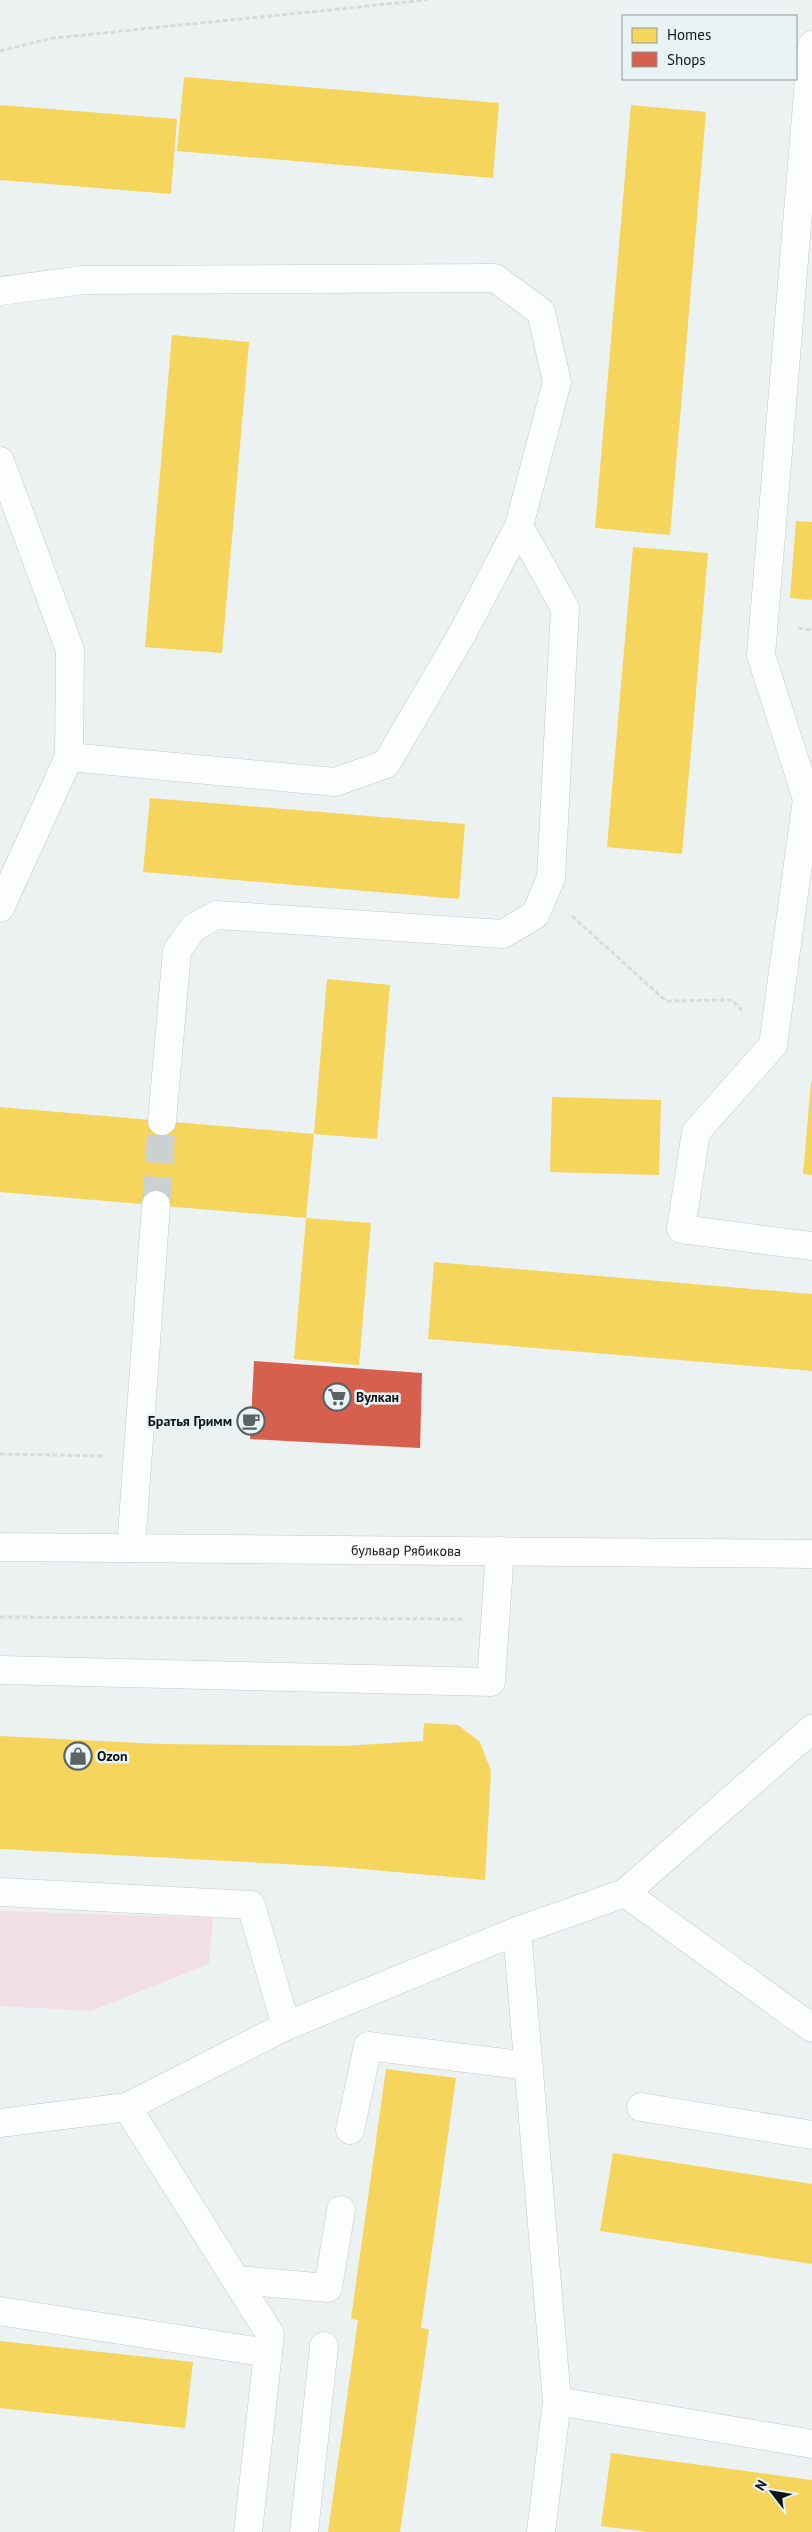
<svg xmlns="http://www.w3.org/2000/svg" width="812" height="2532" viewBox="0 0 812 2532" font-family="'PT Sans',sans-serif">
  <rect width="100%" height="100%" fill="#ecf1f2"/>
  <path fill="#f2dfe5" d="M0,1911L213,1918L209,1964L91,2011L0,2006Z"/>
  <path fill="#f6d55c" d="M184,77L499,103L493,178L177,151Z
    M0,105L177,119L171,194L0,180Z
    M631,105L706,112L670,535L595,528Z
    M172,335L249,342L222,653L145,647Z
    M796,521L812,522V600L790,598Z
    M633,547L708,553L682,854L607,847Z
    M150,798L465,824L459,899L143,872Z
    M327,979L390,985L377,1139L314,1134L306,1218L0,1192V1107L314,1134Z
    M811,1082H812V1175L803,1174Z
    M552,1097L661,1100L659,1175L550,1172Z
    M306,1218L371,1223L359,1365L294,1359Z
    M434,1262L812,1294V1371L428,1339Z
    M424,1723L458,1725L480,1742L491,1771L485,1880L340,1867L0,1849V1736L160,1744L343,1746L423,1741Z
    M386,2069L456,2078L421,2328L429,2329L400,2532H328L358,2320L351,2319Z
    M613,2153L812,2184V2264L600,2231Z
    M0,2341L193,2362L185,2428L0,2408Z
    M611,2453L812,2480V2532H649L601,2526Z"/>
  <path fill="#d6604d" d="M254,1361L422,1373L420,1448L250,1439Z"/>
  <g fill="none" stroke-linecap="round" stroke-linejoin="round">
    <path stroke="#cbd0d1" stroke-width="28" stroke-dasharray="28 14" stroke-linecap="butt" d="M156,1205L162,1121"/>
    <g stroke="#c4c8c9" stroke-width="29">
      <g id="minor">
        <path d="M812,45L761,655L807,799L773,1045L696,1132L681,1229L812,1246"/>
        <path d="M0,291L83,280L495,278L541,312L557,382L519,526L462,634L386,764L335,782L69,757"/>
        <path d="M0,461L70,650L69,757L0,908"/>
        <path d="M162,1121L177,951L193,928L216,915L503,934L535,915L551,878L565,608L519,526"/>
        <path id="s1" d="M0,1547L812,1554"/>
        <path d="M131,1548L156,1205"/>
        <path d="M0,1670L491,1682L500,1551"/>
        <path d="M0,1892L251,1905L286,2026"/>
        <path d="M625,1893L812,2028"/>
        <path d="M517,1931L557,2401L812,2444"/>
        <path d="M127,2107L270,2334L248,2532"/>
        <path d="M641,2107L812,2135"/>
        <path d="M0,2123L127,2107L286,2026L517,1931L625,1893L812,1729"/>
        <path d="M350,2130L368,2046L529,2066"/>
        <path d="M237,2280L328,2288L341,2210"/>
        <path d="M0,2311L268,2353"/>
        <path d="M304,2532L324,2346"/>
        <path d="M541,2532L557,2401"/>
      </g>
    </g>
    <path stroke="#d9dbdb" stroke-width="3" stroke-dasharray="5 2.5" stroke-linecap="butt" d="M0,51L53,38L427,0
      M798,628L812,630
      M572,916L666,1001L732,1000L743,1012
      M0,1454L104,1456
      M0,1617L462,1619"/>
    <use href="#minor" stroke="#fcfdfd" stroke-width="28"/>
  </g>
  <defs>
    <g id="supermarket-ring" transform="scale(1.4375)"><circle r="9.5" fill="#e8f3f6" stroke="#5c6162" stroke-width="1.5"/><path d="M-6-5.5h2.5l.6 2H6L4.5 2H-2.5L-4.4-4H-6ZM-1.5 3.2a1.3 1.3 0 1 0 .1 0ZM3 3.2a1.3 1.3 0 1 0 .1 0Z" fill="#5c6162"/></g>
    <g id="cafe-ring" transform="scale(1.4375)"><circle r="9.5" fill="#e8f3f6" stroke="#5c6162" stroke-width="1.5"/><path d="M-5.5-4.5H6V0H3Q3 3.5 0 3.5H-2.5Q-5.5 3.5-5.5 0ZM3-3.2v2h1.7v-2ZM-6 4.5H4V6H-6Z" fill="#5c6162"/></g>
    <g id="shop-ring" transform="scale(1.4375)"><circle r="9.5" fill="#e8f3f6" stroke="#5c6162" stroke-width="1.5"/><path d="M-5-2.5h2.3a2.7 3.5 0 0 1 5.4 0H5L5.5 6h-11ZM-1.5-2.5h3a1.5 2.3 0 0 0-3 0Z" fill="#5c6162"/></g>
  </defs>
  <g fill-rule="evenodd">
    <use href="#supermarket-ring" x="337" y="1397"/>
    <use href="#cafe-ring" x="251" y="1421"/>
    <use href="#shop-ring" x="78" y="1756"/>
  </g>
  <g text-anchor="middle" stroke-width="5" stroke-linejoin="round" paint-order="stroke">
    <g font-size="14" font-weight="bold" fill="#0f1314" stroke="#e8f3f6" text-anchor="start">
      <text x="356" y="1402">Вулкан</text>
      <text x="232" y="1426" text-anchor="end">Братья Гримм</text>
      <text x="97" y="1761">Ozon</text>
    </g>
    <g font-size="14" fill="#0f1314" stroke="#e8f3f6">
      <text dy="5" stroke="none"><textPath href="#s1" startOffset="406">бульвар Рябикова</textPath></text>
    </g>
  </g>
  <rect x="622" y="15" width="175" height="65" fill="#e8f3f6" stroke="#91999c"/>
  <rect x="632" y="28" width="25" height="15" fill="#f6d55c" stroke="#91999c"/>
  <text x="667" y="40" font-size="15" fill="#0f1314">Homes</text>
  <rect x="632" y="52" width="25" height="15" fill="#d6604d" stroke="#91999c"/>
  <text x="667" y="65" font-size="15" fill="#0f1314">Shops</text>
  <g transform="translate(772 2492) rotate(301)" stroke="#e8f3f6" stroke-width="4" paint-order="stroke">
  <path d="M0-4L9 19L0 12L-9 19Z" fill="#0f1314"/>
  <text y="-8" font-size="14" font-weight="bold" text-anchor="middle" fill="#0f1314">N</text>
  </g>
</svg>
